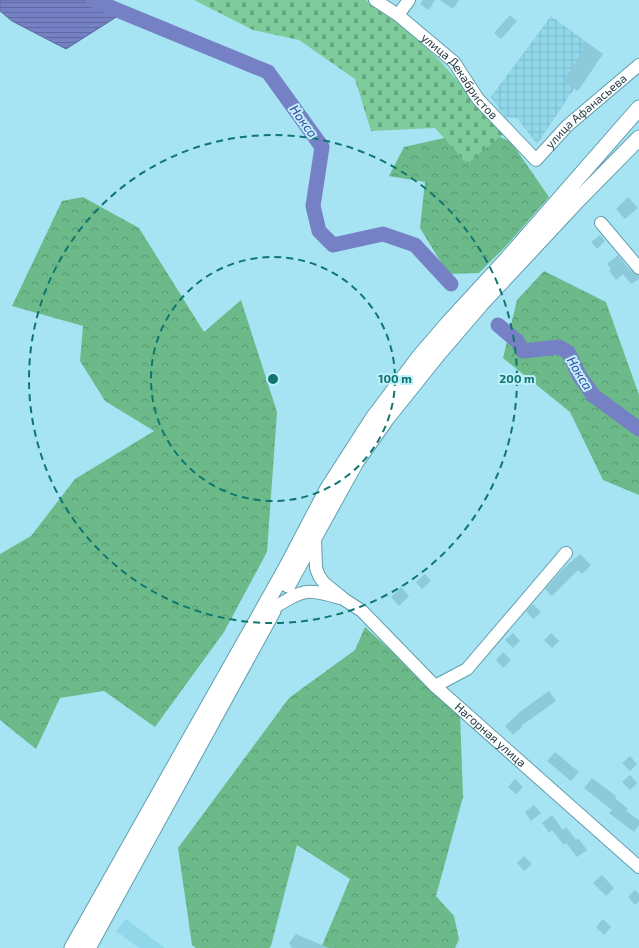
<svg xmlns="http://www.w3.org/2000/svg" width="639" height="948" viewBox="0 0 639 948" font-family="'Exo 2',sans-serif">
  <defs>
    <pattern id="industrial-grid" width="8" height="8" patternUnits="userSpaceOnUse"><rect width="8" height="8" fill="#90d7ea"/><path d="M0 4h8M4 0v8" fill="none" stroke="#7cb9ca"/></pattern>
    <pattern id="forest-crowns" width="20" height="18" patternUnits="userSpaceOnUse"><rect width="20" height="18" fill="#6cba8a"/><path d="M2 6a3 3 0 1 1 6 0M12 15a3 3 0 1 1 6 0" fill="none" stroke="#589872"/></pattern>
    <pattern id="cemetery-stones" width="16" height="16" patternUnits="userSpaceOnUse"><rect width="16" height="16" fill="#7ecc9b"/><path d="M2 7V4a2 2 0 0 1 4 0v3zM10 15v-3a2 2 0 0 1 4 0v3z" fill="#67a780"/></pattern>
    <pattern id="water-rules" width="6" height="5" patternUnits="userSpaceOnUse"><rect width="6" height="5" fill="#7580c5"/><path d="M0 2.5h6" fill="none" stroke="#5f6aa1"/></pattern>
  </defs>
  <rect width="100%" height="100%" fill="#a6e4f4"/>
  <path fill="#90d7ea" d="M126,919L165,948H139L116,931Z"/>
  <path fill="url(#industrial-grid)" d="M551,16L600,52L576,86L537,144L517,118L505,117L491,97Z"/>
  <path fill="url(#forest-crowns)" d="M473,124L511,142L549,197L506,246L479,273L448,274L420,228L425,182L389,176L404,147L458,135Z
    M83,197L139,228L204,332L241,300L277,412L267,552L224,632L155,727L104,691L60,698L36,749L0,720V554L31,536L75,479L154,431L105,401L80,361L83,326L12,306L62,201Z
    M544,271L606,302L639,395V495L603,480L570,412L503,358L517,300Z
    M365,627L460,713L463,797L436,896L454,916L459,939L455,948H321L350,879L297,845L271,946L269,948H196L192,945L178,848L289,698L355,650Z"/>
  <path fill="url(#cemetery-stones)" d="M194,0H366L397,18L439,60L505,133L467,164L435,128L371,131L355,79L299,40L253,30Z"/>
  <path fill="url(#water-rules)" stroke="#5b6a9c" d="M0,0H103L118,16L66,49L12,21L0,11Z"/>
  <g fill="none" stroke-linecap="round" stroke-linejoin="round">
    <path stroke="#7580c5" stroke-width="15" d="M93,0L268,72L322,147L313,206L319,231L333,245L383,234L415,245L451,284
      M498,325L517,341L523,351L559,347L568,352L580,377L594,396L639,429"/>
  </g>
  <path fill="#8ccad9" d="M423,0H435L429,10L420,4Z
    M440,0H459L453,9Z
    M510,15L517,21L501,39L494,33Z
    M584,41L603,54L578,91L563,81L584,50L580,48Z
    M628,197L638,208L625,219L616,209Z
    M600,235L605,241L597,249L591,242Z
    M618,255L628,268L639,276V279L631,284L623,274L616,280L609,271L611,269L607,264Z
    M580,554L591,565L582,574L578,570L552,596L545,589L564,568Z
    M425,574L431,581L422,589L416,582Z
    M401,587L409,596L399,606L391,597Z
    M533,604L541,612L533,619L526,611Z
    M513,633L520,641L513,648L505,640Z
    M551,633L559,641L552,648L544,640Z
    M503,652L511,660L503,668L496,660Z
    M549,691L556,701L521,726L522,727L513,735L505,726L521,711Z
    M555,752L579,772L571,781L547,761Z
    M630,756L637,764L630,771L622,763Z
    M630,775L637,783L630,790L622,782Z
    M592,778L616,796L615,798L628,809L626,811L639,820V825L634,832L609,813L612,810L584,788Z
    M515,779L523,787L516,794L508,787Z
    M534,805L541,813L531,821L525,812Z
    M552,815L563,830L566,827L576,840L578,838L587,850L577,857L566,843L564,845L552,830L549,833L542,823Z
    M524,856L532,864L524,871L517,863Z
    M602,875L614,888L606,896L593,883Z
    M635,890L639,894V901L635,905L628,897Z
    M603,919L611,927L604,935L596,927Z
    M296,934L329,948H292L289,943Z"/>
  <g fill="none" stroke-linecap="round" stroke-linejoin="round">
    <g stroke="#619ead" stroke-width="14">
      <g id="minor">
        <path id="s1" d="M375,0L398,15L454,62L478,99L536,160L567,126L639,65"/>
        <path d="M398,15L409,0"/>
        <path d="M601,223L639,268"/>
        <path id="s2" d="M315,538L316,568L319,576L324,583L345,600L362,611L435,686L639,867"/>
        <path d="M275,607C305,589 306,588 340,598"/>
        <path d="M435,686L467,669L566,553"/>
      </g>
    </g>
    <g stroke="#619ead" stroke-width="17">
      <path id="major" d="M288,585L356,462L387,418L439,353L481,304L578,200L639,138
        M72,948L285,570L328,488L373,418L419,357L450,321L507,259L639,108
        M88,948L273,611"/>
    </g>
    <use href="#minor" stroke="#fff" stroke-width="12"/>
    <use href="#major" stroke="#fff" stroke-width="15"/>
  </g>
  <g fill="none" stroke="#0f766e" stroke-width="2" stroke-dasharray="7 5">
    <circle cx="273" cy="379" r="122"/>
    <circle cx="273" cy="379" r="244"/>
  </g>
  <g text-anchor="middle" stroke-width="4" stroke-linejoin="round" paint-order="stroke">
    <g font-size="12" fill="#1e383e" stroke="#beeffc">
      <text dy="4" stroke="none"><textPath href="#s1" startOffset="115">улица Декабристов</textPath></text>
      <text dy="4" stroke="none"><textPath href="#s1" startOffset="299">улица Афанасьева</textPath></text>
      <text dy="4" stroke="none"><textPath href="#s2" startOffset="273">Нагорная улица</textPath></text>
    </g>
    <g font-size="13" font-style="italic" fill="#3f469a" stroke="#beeffc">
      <text transform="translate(304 121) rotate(54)" y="5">Нокса</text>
      <text transform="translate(580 373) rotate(59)" y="5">Нокса</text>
    </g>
  </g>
  <circle cx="273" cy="379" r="6" fill="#0f766e" stroke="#beeffc" stroke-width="2"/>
  <g font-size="12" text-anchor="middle" font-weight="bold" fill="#0f766e" stroke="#beeffc" stroke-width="4" stroke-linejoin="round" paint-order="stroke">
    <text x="395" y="383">100 m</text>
    <text x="517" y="383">200 m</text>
  </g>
</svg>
